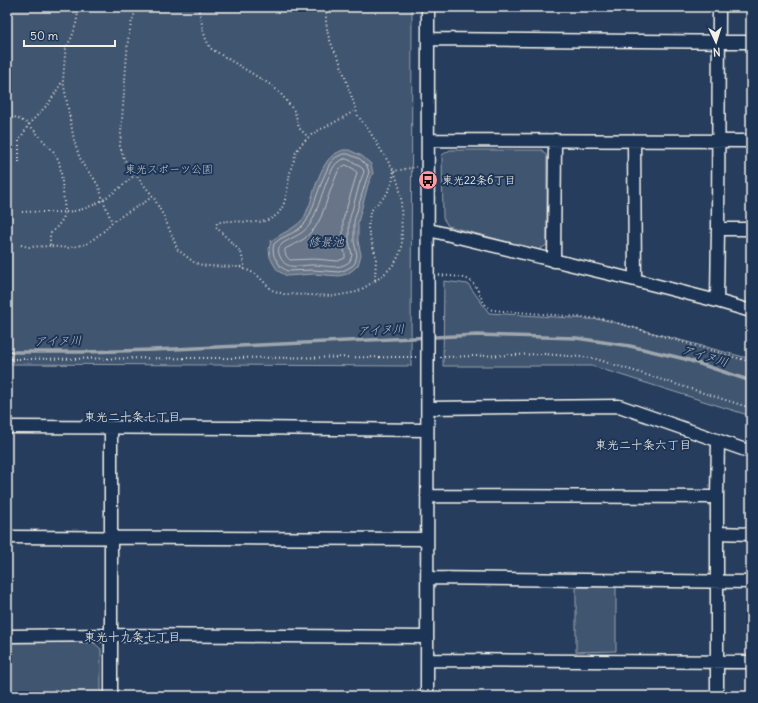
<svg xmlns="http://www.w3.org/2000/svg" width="758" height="703" viewBox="0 0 758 703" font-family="Delius,'Klee One',sans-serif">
  <rect width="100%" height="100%" fill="#263d5d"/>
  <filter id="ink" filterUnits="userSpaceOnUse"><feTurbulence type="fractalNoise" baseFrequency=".025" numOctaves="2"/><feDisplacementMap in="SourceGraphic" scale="8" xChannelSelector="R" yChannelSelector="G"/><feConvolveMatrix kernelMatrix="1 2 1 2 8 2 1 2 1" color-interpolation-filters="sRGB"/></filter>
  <g filter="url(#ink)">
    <path fill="#40546f" stroke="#9aa2ac" d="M7,7H412L411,366L7,364Z
      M450,150H542L547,156V245L538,250L448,226L443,218L442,155Z
      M444,281L468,284L489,313L605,320L751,359V416L592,366H443Z
      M576,587H616V651L576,652Z
      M93,642L101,649V696H7V643Z"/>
    <path fill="#677588" stroke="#9fa7ae" d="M343,150H349L362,156L371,164L373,173L368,185L358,222V241L361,255L358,265L354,269L347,274L339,276L313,274L287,276L278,271L274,265L270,257L269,249L271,241C280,234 294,229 302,220C306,216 307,209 310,204C314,190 321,165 332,156C335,153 339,152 343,150Z"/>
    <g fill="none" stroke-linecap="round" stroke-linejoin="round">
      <path stroke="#bcbfc2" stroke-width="1" d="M343,154H348L360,159L367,166L369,172L365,184L354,221V241L357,255L355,263L352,266L345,270L339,272L313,270L287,271L281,267L274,256L273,249L274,244L280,239L298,230L306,222L311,212L322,181L330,163L335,158Z
        M344,159H347L357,164L363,169L364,172L360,182L349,221V241L352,255L350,261C339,271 326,265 312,265C298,265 285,272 279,254C278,251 278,248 280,246C282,243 287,241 290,239C303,233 310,228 315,214C320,203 329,168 338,162C340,161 342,160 344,159Z
        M346,165L354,169L357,173L343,220V242L345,255V258L338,261L314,259L290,260C287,258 284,253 285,249L304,239L315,228L321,217L332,186L339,169L342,167Z"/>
      <path stroke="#9fa7ae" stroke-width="3.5" d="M7,352H84L153,350L478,335L576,338L630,346L685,359L751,381"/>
      <g stroke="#f4f1e8" stroke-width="15">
        <path id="street" d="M428,39L751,42
          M428,140L751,141
          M634,141L635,280
          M718,229H751
          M429,230L635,280L717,301L751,311
          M554,261L555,140
          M717,301L718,229L719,7
          M428,408L619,406L751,452
          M7,427L238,428L427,430
          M427,496L717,497
          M717,533L751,534
          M7,537L427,539
          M427,578L751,582
          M7,636L111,635L427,637
          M427,660L751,662
          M111,696V428
          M427,696L428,7
          M717,696V497L718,441"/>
      </g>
      <path stroke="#f4f1e8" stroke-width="2" stroke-dasharray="1 3" stroke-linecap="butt" d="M79,7L76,24L72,37L66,48L65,55L63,81L74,140L79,156L84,166L93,177L99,187L103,200L112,222
        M137,7L131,24L128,40L120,146L124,159L143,184L153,196L165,219L178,250L195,263L206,266L240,267L256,274L272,290L284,294L334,296L357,292L375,281L376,257L368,229L369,219L370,212L375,206L386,195L392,184L394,171L368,129L358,116L339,59L333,48L328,35L326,22V7
        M198,7L205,37L210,48L271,85L281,94L295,112L299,128L308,137
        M7,116H12L29,124L39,136L54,152L59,161L61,172L65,212L63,219L56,228L50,234V246L67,248L87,244L104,231L112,222L126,213L145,202L153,196
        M19,162V140L23,134L29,124L49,103L62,82
        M22,212C36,211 51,213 66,212C95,210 114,193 136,174
        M21,245L28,247L50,246
        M240,267L244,265L241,252L216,227L217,223C235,217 256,228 274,217C288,208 287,183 291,169C291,166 293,163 294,160C295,157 295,155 296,152C302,142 311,134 321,129C324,128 327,127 329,125C338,121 347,115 356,110
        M439,275C447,276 459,276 467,279C480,284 479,304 492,310L604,319L751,362
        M375,281C387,273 398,262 402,247L401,196L399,186L394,171L417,167
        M440,357L544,354L593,358L751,408
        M7,359L416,357"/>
      <use href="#street" stroke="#1d3557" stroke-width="12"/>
    </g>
  </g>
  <defs>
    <g id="bus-disc" transform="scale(1)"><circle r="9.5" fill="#ff9aa2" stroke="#1d3557"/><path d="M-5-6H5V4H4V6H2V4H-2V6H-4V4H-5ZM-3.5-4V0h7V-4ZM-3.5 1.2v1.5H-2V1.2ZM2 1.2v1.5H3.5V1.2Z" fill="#111"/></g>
  </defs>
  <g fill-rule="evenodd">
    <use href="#bus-disc" x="428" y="180"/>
  </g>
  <g text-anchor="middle" stroke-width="4" stroke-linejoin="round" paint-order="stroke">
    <g font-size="11" fill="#bec2c4" stroke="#1d3557">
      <text x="169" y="173">東光スポーツ公園</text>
    </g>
    <g font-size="11" fill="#f4f1e8" stroke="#1d3557" text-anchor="start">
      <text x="442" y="184">東光22条6丁目</text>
    </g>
    <g font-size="12" font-style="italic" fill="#bcbfc2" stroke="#1d3557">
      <text x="326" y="246">修景池</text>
      <text transform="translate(381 330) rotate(-3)" y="4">アイヌ川</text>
      <text transform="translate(58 341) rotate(-1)" y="4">アイヌ川</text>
      <text transform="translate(705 356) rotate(17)" y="4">アイヌ川</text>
    </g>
    <g font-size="12" fill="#f4f1e8" stroke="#1d3557">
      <text x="132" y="421">東光二十条七丁目</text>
      <text x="643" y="449">東光二十条六丁目</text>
      <text x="132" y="641">東光十九条七丁目</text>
    </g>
  </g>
  <rect width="758" height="703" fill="none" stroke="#1d3557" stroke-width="24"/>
  <rect x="12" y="12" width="734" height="679" fill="none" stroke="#f4f1e8" stroke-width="1.5" filter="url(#ink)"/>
  <g transform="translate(716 42) rotate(176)" stroke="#1d3557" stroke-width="3" paint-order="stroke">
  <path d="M0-3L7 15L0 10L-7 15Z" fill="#f4f1e8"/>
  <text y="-6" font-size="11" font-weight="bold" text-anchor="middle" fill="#f4f1e8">N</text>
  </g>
  <path d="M24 40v6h91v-6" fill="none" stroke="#f4f1e8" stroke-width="2"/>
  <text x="30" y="40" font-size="12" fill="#f4f1e8" stroke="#1d3557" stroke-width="3" paint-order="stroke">50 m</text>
</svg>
